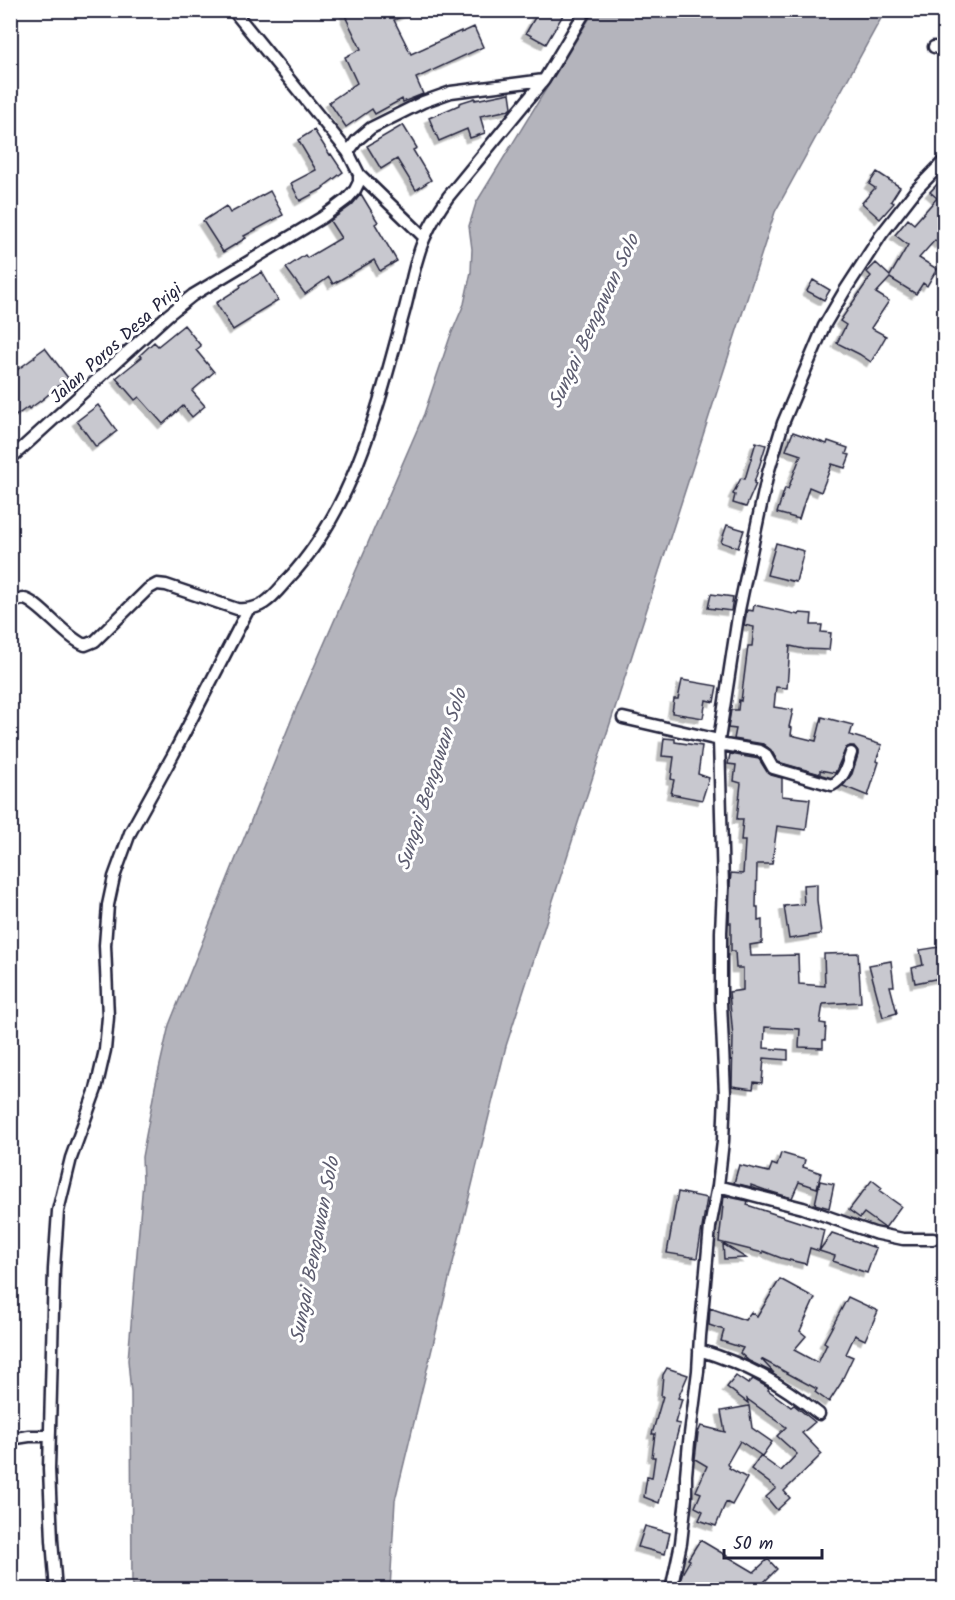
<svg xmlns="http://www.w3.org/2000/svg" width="955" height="1600" viewBox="0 0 955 1600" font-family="Kalam,sans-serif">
  <defs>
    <filter id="shadow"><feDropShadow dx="-4.5" dy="4.5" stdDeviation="0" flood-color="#0004"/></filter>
  </defs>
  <rect width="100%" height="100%" fill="#fff"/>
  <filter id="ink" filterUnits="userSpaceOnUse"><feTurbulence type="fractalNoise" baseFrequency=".0167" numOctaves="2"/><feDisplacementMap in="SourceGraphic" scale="12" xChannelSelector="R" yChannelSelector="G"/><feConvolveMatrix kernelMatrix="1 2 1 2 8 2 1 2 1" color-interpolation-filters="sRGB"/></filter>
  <g filter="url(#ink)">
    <path fill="#b4b4bc" stroke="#7a7a88" stroke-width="1.5" d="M594,11H885L775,212L506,1046L395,1500L390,1589H132L131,1393L128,1360L143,1182L142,1157L155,1087L169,1025L295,711L424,414L450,337L464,304L471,272L472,249L469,226L476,203Z"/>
    <path fill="#c8c8cf" stroke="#22223b" stroke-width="1.5" filter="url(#shadow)" d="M344,10H415L394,20L411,54L461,31V33L474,27L483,47L416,78L423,94L403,102L402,99L375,114L372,109L346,127L329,102L357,83L345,57L361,49L346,18H347Z
      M542,10H555L563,15L546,44L526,33L537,14L540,15Z
      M510,93L512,107L509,110L480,116L485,133L470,138L467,129L439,141L429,118L459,105V103L475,98V100Z
      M403,125L417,148L413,150L431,180L416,190L397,159L381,169L367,146Z
      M314,130L330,155L331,154L343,172L323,187L324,188L300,201L291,183L316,170L298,140Z
      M877,172L900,187L891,201L894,203L880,219L862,203L875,188L869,184Z
      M945,176V239L939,244L935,240L919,258L937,269L927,286L923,283L916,294L890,278L876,293L889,301L871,328L886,336L871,362L859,354L837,343L846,325L840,321L871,276L867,272L876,263L890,276L908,245L895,235L908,219L914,224L937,198L930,192Z
      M270,191L283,215L244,236L246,238L223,252L203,221L226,206L230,213Z
      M361,194L378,222L375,224L397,261L380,271L374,260L333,284L329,277L305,294L286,268L305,255L307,258L341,238L330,221L352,205Z
      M262,272L278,300L253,315L254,317L233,330L216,303L241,287L240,285Z
      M813,280L830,290L824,300L807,291Z
      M184,325L201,346L196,350L214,372L192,391L205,406L192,417L183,406L163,424L139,397L135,400L116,378L142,357L140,355L154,342L158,346Z
      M45,348L68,378L43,399L29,409L28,407L10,420V375L35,357L34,356Z
      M98,405L117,431L96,447L77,421Z
      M793,432L827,444L828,441L848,448L846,454L850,455L845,468L832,464L821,492L809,487L799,519L777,513L785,488L788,489L801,455L786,450Z
      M756,442L766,445L754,483L756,484L746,507L733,503L735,495L733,494L741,478L745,479Z
      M727,525L744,530L738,548L721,542Z
      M776,543L804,551L796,582L767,575Z
      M711,594L733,597L731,611L708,608Z
      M754,605L799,615L800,613L812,614L811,625H822L821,632L831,633L829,650L804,649L790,646L787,688L776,687L774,707L793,710L789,727L792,728L791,735L816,741L822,717L853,725L850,735L882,745L876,761L879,762L868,796L843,786L852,774L858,755V751L854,746H850L846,748L835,773L820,770V774L778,762L771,750L763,744L734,739L736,729L728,728L731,710H738L739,700L741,701L748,646H752L754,627L744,625L747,610L753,611Z
      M682,680L717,686L714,702L706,700L703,718L672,713L674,699H678Z
      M664,738L675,739V742L702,746L698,774L709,778L702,800L671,794L674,780L671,779L674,757L662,756Z
      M730,754L759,759L767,772L771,775L782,778V796L810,799L806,830L777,826L772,864H757L756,907H758V921L762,920V943L750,945L751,956L798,955L799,984L825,986L824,954L858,953L861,1002L823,1004L820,1023L826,1024L825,1040H823V1048L799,1047L800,1029L765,1027L764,1048L788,1050V1060L764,1058L762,1083L754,1082L753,1089L732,1086L733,1037L729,992L743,990V968H736L735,951H731V923H729L730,884L731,873L743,874L745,841H741L743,819H737L741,783L734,781L736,765L728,764Z
      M817,884V900L821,934L789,939L784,906L804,904L803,885Z
      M939,947L942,961H945V977L915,983L912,968L923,965L920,950Z
      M891,961L894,986H890L897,1013L883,1017L869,965Z
      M781,1153L805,1160L803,1167L821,1173L817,1188L799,1182L792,1198L765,1190L751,1185V1187L734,1183L739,1165L769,1172L772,1164L777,1166Z
      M872,1180L882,1188L880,1191L901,1206L885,1228L864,1213L860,1218L849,1210Z
      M820,1181L834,1184L829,1208L815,1204Z
      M678,1192L707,1198L697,1258L667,1253Z
      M724,1196L748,1201L747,1205L824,1230L819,1251L832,1233L876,1248L867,1273L833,1261L835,1256L810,1248L806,1264L781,1258L763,1251V1253L719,1242Z
      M723,1244L746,1258L724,1259Z
      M780,1279L815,1298L800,1331L806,1336L794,1350L818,1363L827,1344L824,1342L848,1297L878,1311L865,1340L855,1335L846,1354L853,1357L842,1380H843L829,1402L815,1392L817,1389L761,1359L774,1373L749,1361L740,1353L743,1348L721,1341L724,1330L709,1325L710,1308L745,1320L751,1312L757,1317Z
      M667,1368L688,1375L678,1398L682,1399L675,1423L680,1424L659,1503L644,1497L647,1477L652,1478L655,1457H652L655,1434H652L663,1396H661L663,1375Z
      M736,1376L748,1384L753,1379L769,1388L768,1390L791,1407L794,1405L815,1422L802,1433L822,1454L784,1491L790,1498L777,1510L766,1497L776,1488L751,1469L760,1456L781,1471L797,1454L777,1436L786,1427L747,1399L748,1403L727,1387Z
      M749,1406L752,1428L772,1442L762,1456L740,1441L727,1464L730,1466L729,1468L747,1478L732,1505L726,1502L716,1526L699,1520L703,1511L695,1507L701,1493L696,1491L707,1466L695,1459L698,1433L701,1426L725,1432L721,1411Z
      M645,1526L670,1533L665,1554L638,1547Z
      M700,1540L754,1572L768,1559L777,1569L763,1583L769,1590H690L680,1584L682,1574L690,1560L688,1559Z"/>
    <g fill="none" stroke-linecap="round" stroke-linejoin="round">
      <g stroke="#22223b" stroke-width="15">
        <path id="minor" d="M233,10L348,152L359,174L424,237
          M934,47L944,49
          M348,152L357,140L371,128L423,102L451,92L544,80
          M10,459L168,315L193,295L323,217L347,199L355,190L359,182V174
          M10,603C15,601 19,599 24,599C38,601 66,638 85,645L95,641L148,589L157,584L166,585L237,609C264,611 273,596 289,578C355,507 379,403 404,312C411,287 414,261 425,237C431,223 439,210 448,197L544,80L586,10
          M623,718L719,740
          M719,744L760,751L765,754L773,768L832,785C845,778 847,765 851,753
          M718,1186L803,1208L874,1233L903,1239H933
          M699,1350C748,1365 779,1382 819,1414
          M10,1439L29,1436H49
          M56,1590L52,1540L49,1469L54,1269L58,1211L71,1158L96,1089L105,1050L108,1017L105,945L108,905L114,877L130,833L173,755L248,610
          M671,1590L681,1543L686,1498V1475L689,1442L698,1371L700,1336L710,1227L718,1186L723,1141L725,1094L721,1003V932L723,887L719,740L739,610L758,519L768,473L783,423L824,326L844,292L881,235L916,190L944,161"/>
      </g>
      <use href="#minor" stroke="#fff" stroke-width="10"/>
    </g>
  </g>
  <g text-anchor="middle" stroke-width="6" stroke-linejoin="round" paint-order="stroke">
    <g font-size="18" fill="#22223b" stroke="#fff">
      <text transform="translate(116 343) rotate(-42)" y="6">Jalan Poros Desa Prigi</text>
    </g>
    <g font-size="20" font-style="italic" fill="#5c5c6f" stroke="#fff">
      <text transform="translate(593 321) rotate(-65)" y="7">Sungai Bengawan Solo</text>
      <text transform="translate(431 779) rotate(-72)" y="7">Sungai Bengawan Solo</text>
      <text transform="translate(314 1250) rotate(-79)" y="7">Sungai Bengawan Solo</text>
    </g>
  </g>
  <rect width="955" height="1600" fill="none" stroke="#fff" stroke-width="36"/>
  <rect x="18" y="18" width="919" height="1564" fill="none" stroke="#22223b" stroke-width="2" filter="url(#ink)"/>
  <path d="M724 1549v9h98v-9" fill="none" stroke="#22223b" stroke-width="3"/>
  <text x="733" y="1549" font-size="18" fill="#22223b" stroke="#ffffff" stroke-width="4.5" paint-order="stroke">50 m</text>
</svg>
